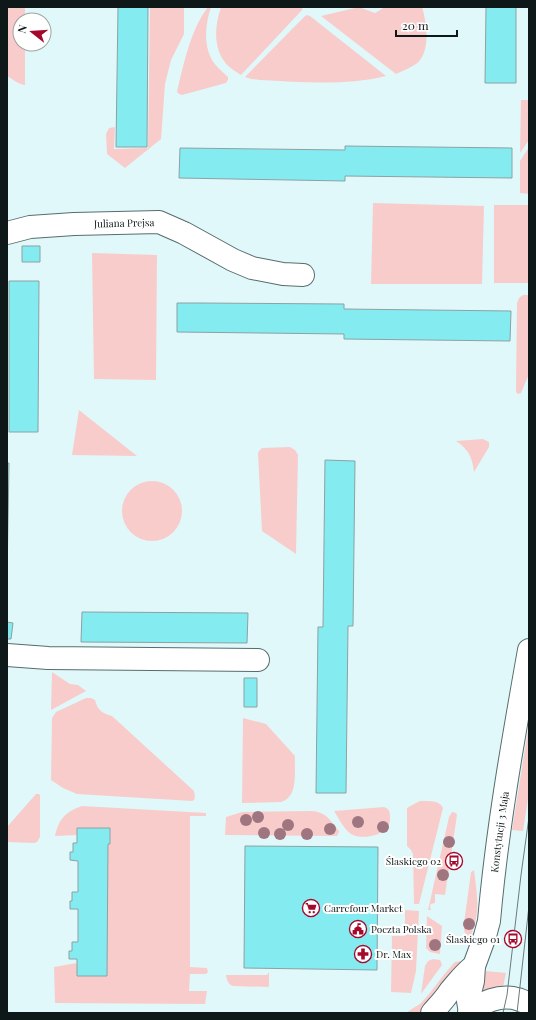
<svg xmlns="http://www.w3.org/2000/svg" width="536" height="1020" viewBox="0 0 536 1020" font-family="'Playfair Display',serif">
  <rect width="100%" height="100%" fill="#e0f8f9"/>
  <path fill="#f9cccc" d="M7,7H25V20H20V44H25V85C17,84 13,79 7,76Z
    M150,7H184V34L171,60L165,84L161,139L125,168L107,154L106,134L109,128L115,127L114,149L148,148Z
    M208,7H211C206,22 203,42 211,58C214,65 222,71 228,77V80L226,83L182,95L179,94L177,92C184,63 190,31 208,7Z
    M221,7H300L303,9L241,75C235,71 228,67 224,61C213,45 215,25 221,7Z
    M359,7L375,13L385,7H422C427,23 431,53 416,64C410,68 402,71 396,74L321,16Z
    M307,15L310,16L386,76C345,86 302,82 260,80L251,79L245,77L305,16Z
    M521,100H529V140L520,153Z
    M529,147V194L520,193V161Z
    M373,203L484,206L482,284H371Z
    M494,205H529V283H494Z
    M92,253L157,255L156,380L94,379Z
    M523,295H529V374L521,393L518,394L516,392L517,303L519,298Z
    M79,410L137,456L72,455Z
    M483,439L489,442V447L474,472C472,457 469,450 456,441Z
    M290,447L295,450L298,455L296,554L262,531L258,453L259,451L262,448Z
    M122 511a30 30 0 1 1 60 0a30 30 0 1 1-60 0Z
    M52,672L70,684L78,685L86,691L51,710Z
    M86,698H91L95,700C98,711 102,713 112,716L194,791L195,797L194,800L192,801L77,794L63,788L51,780L52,718L56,712Z
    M243,718L266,724L295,756C294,771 299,797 281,802L242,803Z
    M529,724V792L523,831L512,830Z
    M36,794H39L40,795V837L37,842L34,843L7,842V827Z
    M420,801C428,801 440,800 443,808L419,904H414L413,854L411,850L407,846V808L414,804Z
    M82,806L206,813V816H190V967L207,968L208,972L206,974H190L189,991H207L205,1004L55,1003L54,967L77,963L108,844H110V828H77V835L55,836C59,819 65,812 82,806Z
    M384,807C389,809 390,811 390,817C390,820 390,823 388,826C383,836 361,840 351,834C344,829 339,819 334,811Z
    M312,811C326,812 330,820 339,831V832L337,836L225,835L226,817L242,812Z
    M452,812L456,813L457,815L445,895L435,894V903L431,904L430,906L431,910H428L449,817Z
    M474,870C476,886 479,903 476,919C475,925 472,932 470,938C463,933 464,930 464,923L471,872Z
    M405,910L419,911L416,971L411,993L391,992L392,936H405Z
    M427,916L442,926L440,954L430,952L426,948Z
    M433,959L440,960L441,962L442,965L421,994L425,966L428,961Z
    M461,961L456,972L425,1009L419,1013H407C411,1008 417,1007 422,1002C433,990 442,976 453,964L455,962Z
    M486,971L506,973L503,987L488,990L478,993Z
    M269,972V986L268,987L233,986C229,985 226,979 226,975H267Z"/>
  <path fill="#84ebf1" stroke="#8ca2a3" d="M118,7H148L147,147H116Z
    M486,7H516V83H485Z
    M345,146L512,148V178L345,176V181L179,178L180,148L345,150Z
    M22,246H40V262H22Z
    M9,281H39L38,432H9Z
    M177,303H199L344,304V309L511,311L510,341L344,339V334L177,332Z
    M325,460L355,461L353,626H348L346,793H316L318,627H323Z
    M7,463H9L7,579Z
    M82,612L248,613L247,643L81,642Z
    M7,622L13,623L11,639H7Z
    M244,678H257V707H244Z
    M77,828H110V844H108L107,976H77V959H69V951H72V942H78V909H70V901H72V892H78V861L70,860V852H73V843H77Z
    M245,846L378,847L377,970L244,968Z
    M452,853L456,854L454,869L450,868Z"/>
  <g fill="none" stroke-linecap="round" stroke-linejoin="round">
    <g stroke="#576c6d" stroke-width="24">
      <g id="minor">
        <path id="s1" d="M7,233L30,227L74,224L159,222L184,233L233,260L252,268L283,274L303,275"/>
        <path d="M7,655L48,658L258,660"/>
      </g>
    </g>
    <g stroke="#576c6d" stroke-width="24">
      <g id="tertiary">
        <path id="s2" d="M470,1012L468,1001L473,981L474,966L485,936L489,921C497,830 513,740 529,650"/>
        <path d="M432,1013C438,1006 445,999 450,991C458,982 464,973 474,966"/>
        <path d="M469,1013C482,1002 500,994 517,999C521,1000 525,1002 529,1004"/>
      </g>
    </g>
    <use href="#minor" stroke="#fff" stroke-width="22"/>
    <use href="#tertiary" stroke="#fff" stroke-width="22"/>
    <path stroke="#6b7b7b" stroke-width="1" d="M503,1013L507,995L521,875L529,817
      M517,1013L529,906"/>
  </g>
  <g fill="#9f757f">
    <circle cx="258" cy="817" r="6"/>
    <circle cx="246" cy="820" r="6"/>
    <circle cx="358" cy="822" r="6"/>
    <circle cx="288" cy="825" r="6"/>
    <circle cx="383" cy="827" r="6"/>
    <circle cx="330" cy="829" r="6"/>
    <circle cx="264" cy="833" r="6"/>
    <circle cx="280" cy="834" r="6"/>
    <circle cx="307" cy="834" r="6"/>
    <circle cx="449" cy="842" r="6"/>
    <circle cx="443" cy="875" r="6"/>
    <circle cx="469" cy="924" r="6"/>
    <circle cx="435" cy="945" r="6"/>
  </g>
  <defs>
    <g id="bus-ring" transform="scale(0.9)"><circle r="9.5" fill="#fff" stroke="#a4082c" stroke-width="1.5"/><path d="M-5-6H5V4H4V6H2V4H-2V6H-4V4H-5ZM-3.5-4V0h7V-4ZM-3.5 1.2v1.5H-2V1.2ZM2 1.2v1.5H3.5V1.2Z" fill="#a4082c"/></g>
    <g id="supermarket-ring" transform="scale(0.9)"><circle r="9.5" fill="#fff" stroke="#a4082c" stroke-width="1.5"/><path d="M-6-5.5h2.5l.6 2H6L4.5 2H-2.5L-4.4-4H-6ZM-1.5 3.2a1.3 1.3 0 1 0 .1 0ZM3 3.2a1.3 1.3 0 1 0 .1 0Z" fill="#a4082c"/></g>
    <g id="civic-ring" transform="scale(0.9)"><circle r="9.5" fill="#fff" stroke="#a4082c" stroke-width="1.5"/><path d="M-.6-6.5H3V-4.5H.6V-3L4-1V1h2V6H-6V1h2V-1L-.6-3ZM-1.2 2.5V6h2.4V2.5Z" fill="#a4082c"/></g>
    <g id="pharmacy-ring" transform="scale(0.9)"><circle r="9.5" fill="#fff" stroke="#a4082c" stroke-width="1.5"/><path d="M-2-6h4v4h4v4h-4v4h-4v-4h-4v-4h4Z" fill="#a4082c"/></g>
  </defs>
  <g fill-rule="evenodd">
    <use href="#bus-ring" x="454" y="861"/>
    <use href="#supermarket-ring" x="311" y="908"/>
    <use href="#civic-ring" x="358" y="929"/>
    <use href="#bus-ring" x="513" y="939"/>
    <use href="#pharmacy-ring" x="363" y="954"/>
  </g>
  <g text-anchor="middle" stroke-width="4" stroke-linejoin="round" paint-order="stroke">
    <g font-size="10" fill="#0f1818" stroke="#fff">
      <text dy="4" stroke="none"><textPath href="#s1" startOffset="118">Juliana Prejsa</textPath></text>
      <text dy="4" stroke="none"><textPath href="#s2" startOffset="184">Konstytucji 3 Maja</textPath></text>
    </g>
    <g font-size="10" fill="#0f1818" stroke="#fff" text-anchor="start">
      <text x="441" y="865" text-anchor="end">Ślaskiego 02</text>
      <text x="324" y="912">Carrefour Market</text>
      <text x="371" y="933">Poczta Polska</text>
      <text x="500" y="943" text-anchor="end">Ślaskiego 01</text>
      <text x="376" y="958">Dr. Max</text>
    </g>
  </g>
  <rect width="536" height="1020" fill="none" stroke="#0f1818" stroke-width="16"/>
  <g transform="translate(32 32) rotate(287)"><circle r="19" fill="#ffffff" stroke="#9fa3a3"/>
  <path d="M0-3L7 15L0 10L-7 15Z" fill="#a4082c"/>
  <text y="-6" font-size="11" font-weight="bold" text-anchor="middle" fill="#0f1818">N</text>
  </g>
  <path d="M396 30v6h61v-6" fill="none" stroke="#0f1818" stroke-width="2"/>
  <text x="402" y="30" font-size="12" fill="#0f1818" stroke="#ffffff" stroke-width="3" paint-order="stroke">20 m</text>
</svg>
